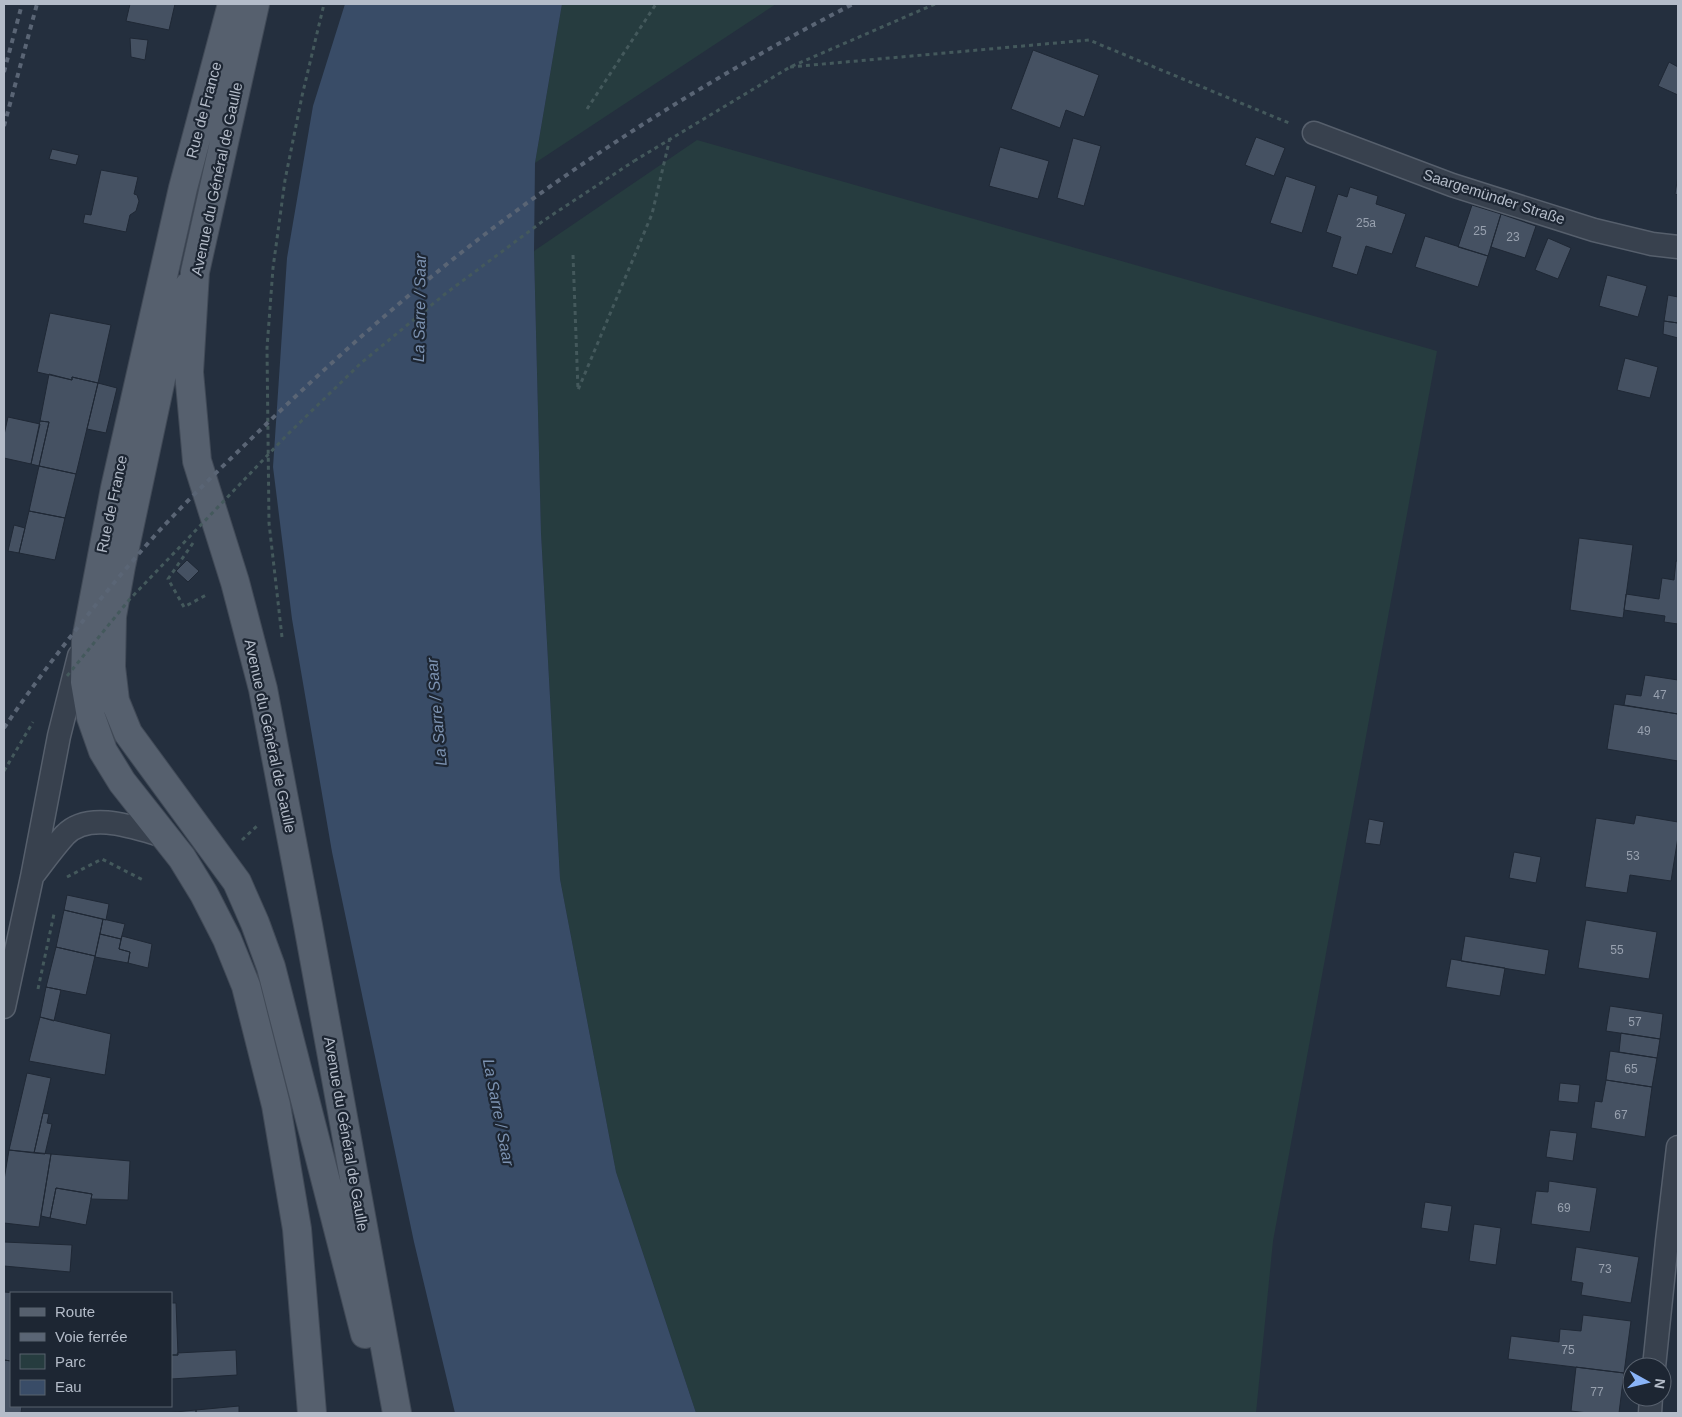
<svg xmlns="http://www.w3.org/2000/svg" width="1682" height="1417" viewBox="0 0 1682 1417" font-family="Arial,sans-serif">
  <rect width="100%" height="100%" fill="#242f3e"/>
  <path fill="#263c3f" d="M562,4H776L535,163Z
    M697,140L1437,351L1273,1241L1256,1413H696L616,1172L560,879L541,533L534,251Z"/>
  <path fill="#394c67" d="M345,4H562L535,163L534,251L541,533L560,879L616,1172L696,1413H455L414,1242L332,852L292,619L273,467L287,258L313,106Z"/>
  <path fill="#455162" stroke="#1f2835" d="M130,4H175L169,30L126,21Z
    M130,38L148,40L145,60L131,57Z
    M1033,50L1099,75L1084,117L1066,110L1060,128L1011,109Z
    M1669,62L1678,67V95L1658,86Z
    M1256,137L1285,148L1274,176L1245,165Z
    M1073,138L1101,146L1084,206L1057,198Z
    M1000,147L1049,161L1038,199L989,186Z
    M52,149L79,155L76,165L49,159Z
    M101,170L138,177L134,194L137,195L139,201L136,211L130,215L126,232L83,223L85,214L91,215Z
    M1286,176L1316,186L1302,233L1270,223Z
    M1678,176V195L1675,194Z
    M1350,187L1378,196L1376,204L1406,214L1392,254L1366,246L1357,275L1332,267L1341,237L1326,232L1338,194L1347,197Z
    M1472,205L1501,214L1488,256L1458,247Z
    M1501,214L1536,226L1525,258L1491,247Z
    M1425,236L1488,256L1478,287L1415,267Z
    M1548,238L1571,248L1558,279L1535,270Z
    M1607,275L1647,286L1638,317L1599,306Z
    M1668,295L1678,297V323L1664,321Z
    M50,313L111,325L98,383L72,377V380L37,372Z
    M1664,321L1678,323V338L1663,334Z
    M1625,358L1658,367L1650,398L1617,390Z
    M49,374L72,380V377L98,383L76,474L39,466L49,422L40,421Z
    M98,383L117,388L106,433L87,429Z
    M8,417L40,424L31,464L4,458V435Z
    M40,421L49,422L39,466L31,464Z
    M39,466L76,474L65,518L29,511Z
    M29,511L65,518L55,560L19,553Z
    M14,525L25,528L19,553L8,551Z
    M1579,538L1633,545L1623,618L1570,610Z
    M187,560L199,571L188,582L176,571Z
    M1676,561H1678V624L1664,622L1665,616L1624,610L1626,594L1659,599L1662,578L1674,580Z
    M1645,675L1678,680V714L1624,705L1626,694L1641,696Z
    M1614,704L1678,714V761L1607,749Z
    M1636,815L1678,822V837L1671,881L1630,875L1627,893L1585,887L1596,818L1634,824Z
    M1369,819L1384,822L1380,845L1365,843Z
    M1514,852L1541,857L1536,883L1509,878Z
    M67,895L109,904L106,920L64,910Z
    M64,910L103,919L95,956L56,947Z
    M103,919L125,924L121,939L100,934Z
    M1586,920L1657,932L1649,979L1578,968Z
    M100,934L121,939L119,949L130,952L128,963L95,957Z
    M122,936L152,944L148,968L128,963L130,952L119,949Z
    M1465,936L1549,950L1545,975L1461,961Z
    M56,947L95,956L86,995L46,987Z
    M1451,959L1505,968L1500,996L1446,987Z
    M46,987L61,990L54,1021L40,1017Z
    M1610,1006L1663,1014L1660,1039L1606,1031Z
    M40,1017L111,1034L105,1075L29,1061Z
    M1621,1033L1660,1039L1657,1058L1619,1052Z
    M1610,1051L1657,1058L1652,1087L1606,1080Z
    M27,1073L51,1078L34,1153L9,1150Z
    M1606,1080L1652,1087L1645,1137L1591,1128L1595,1101L1602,1102Z
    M1560,1083L1580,1085L1578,1103L1558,1101Z
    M43,1113L49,1114L47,1123L52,1124L45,1154L34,1153Z
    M1550,1130L1577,1133L1573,1161L1546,1157Z
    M9,1150L51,1154L39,1227L4,1223V1180Z
    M51,1154L130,1161L128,1200L91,1199L92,1194L56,1188L50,1218L41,1216Z
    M1549,1181L1597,1188L1590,1232L1531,1224L1536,1191L1548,1192Z
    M56,1188L92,1194L86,1225L50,1218Z
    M1425,1202L1452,1206L1448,1232L1421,1228Z
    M1474,1224L1501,1228L1496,1265L1469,1261Z
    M4,1242L72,1245L70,1272L4,1266Z
    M1576,1247L1639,1257L1631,1303L1581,1295L1583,1283L1571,1281Z
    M4,1292L17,1293H11V1361L4,1360Z
    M171,1303H176L178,1355H171Z
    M1583,1315L1631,1321L1624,1373L1508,1359L1511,1336L1559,1342L1560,1329L1581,1331Z
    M236,1350L237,1375L171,1379V1355H178L177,1353Z
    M4,1360L11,1361V1406H22L21,1413H4Z
    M1576,1367L1624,1373L1619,1413H1588L1571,1411Z
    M239,1406V1413H196V1410Z
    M196,1410V1413H165Z"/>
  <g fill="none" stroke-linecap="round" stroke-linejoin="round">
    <g stroke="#565f6c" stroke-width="25">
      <path id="minor" d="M1314,133L1452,185L1594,230L1652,244L1678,247
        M34,874C44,861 54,847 65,835C89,810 136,828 164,836
        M4,1007L32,877L59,736L79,656
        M1654,1367L1667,1241L1678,1147
        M1650,1413L1651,1397"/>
    </g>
    <g stroke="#414a57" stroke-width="30">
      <path id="primary" d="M232,4L183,188L115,488L86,640L85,682L91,717L103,751L122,782L182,858L204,894L227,939L246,986L276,1105L297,1229L312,1413
        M255,4L195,272L189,372L197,461L235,582L263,689L308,925L397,1413
        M189,286L174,318L121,566L112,616L111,667L115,701L128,733L237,882L255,923L271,967L365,1334"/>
    </g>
    <path stroke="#44595c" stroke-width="3" stroke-dasharray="4 4" stroke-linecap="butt" d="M790,67L1089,40L1289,123
      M587,109L656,4
      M634,161L790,67L935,4
      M573,255L578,390L652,214L670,138
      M193,543L168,579L184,607L208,594
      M282,637L269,523L267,348L273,268L285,180L302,96L324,4
      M4,771L33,722
      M242,840L259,824
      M67,877L102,859L145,881
      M38,989L54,914"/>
    <use href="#minor" stroke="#38414e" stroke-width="22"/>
    <use href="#primary" stroke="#56606e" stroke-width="28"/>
    <path stroke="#5a6575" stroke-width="4" stroke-dasharray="5 5" stroke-linecap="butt" d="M4,72L22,4
      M4,126L37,4
      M4,728C48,663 98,600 150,541C183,504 219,470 254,436C320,372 389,310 462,252C583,157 717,74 853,4"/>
    <path stroke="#44595c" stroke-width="3" stroke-dasharray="4 4" stroke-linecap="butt" d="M67,676L129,600L286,436L361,363L445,294L543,221L634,161"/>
  </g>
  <g text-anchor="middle" stroke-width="4.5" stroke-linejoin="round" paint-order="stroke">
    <g font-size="12" fill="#98a1af">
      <text x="1366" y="227">25a</text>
      <text x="1480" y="235">25</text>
      <text x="1513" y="241">23</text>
      <text x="1660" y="699">47</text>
      <text x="1644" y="735">49</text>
      <text x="1633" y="860">53</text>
      <text x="1617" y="954">55</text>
      <text x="1635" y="1026">57</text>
      <text x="1631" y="1073">65</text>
      <text x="1621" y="1119">67</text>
      <text x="1564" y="1212">69</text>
      <text x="1605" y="1273">73</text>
      <text x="1568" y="1354">75</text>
      <text x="1597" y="1396">77</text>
    </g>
    <g font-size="15" fill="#b4bcc9" stroke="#1d2633">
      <text transform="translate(204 110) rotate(-75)" y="5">Rue de France</text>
      <text transform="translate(217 179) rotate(-78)" y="5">Avenue du Général de Gaulle</text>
      <text transform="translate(1494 197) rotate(18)" y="5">Saargemünder Straße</text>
      <text transform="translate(112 504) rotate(-78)" y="5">Rue de France</text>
      <text transform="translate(270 736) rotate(78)" y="5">Avenue du Général de Gaulle</text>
      <text transform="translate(346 1134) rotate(80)" y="5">Avenue du Général de Gaulle</text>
    </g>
    <g font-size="16" font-style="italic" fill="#7c92b1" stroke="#1d2633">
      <text transform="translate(419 308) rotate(-89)" y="6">La Sarre / Saar</text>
      <text transform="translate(436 712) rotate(-95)" y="6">La Sarre / Saar</text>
      <text transform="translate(499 1112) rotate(79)" y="6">La Sarre / Saar</text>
    </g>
  </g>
  <rect width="1682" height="1417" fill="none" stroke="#b4bcc9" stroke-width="10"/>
  <rect x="10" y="1292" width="162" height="115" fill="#1d2633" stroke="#59626f"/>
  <rect x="20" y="1308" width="25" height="8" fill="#56606e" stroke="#59626f"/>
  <text x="55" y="1317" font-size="15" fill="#b4bcc9">Route</text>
  <rect x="20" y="1333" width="25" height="8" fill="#5a6575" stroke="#59626f"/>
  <text x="55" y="1342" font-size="15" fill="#b4bcc9">Voie ferrée</text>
  <rect x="20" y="1354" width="25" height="15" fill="#263c3f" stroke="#59626f"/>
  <text x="55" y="1367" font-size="15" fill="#b4bcc9">Parc</text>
  <rect x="20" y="1380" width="25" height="15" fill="#394c67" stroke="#59626f"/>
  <text x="55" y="1392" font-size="15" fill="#b4bcc9">Eau</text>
  <g transform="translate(1647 1382) rotate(98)"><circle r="24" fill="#1d2633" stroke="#59626f"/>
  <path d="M0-4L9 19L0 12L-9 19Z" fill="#8ab4f8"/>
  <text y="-8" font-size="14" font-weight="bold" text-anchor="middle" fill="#b4bcc9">N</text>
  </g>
</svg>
